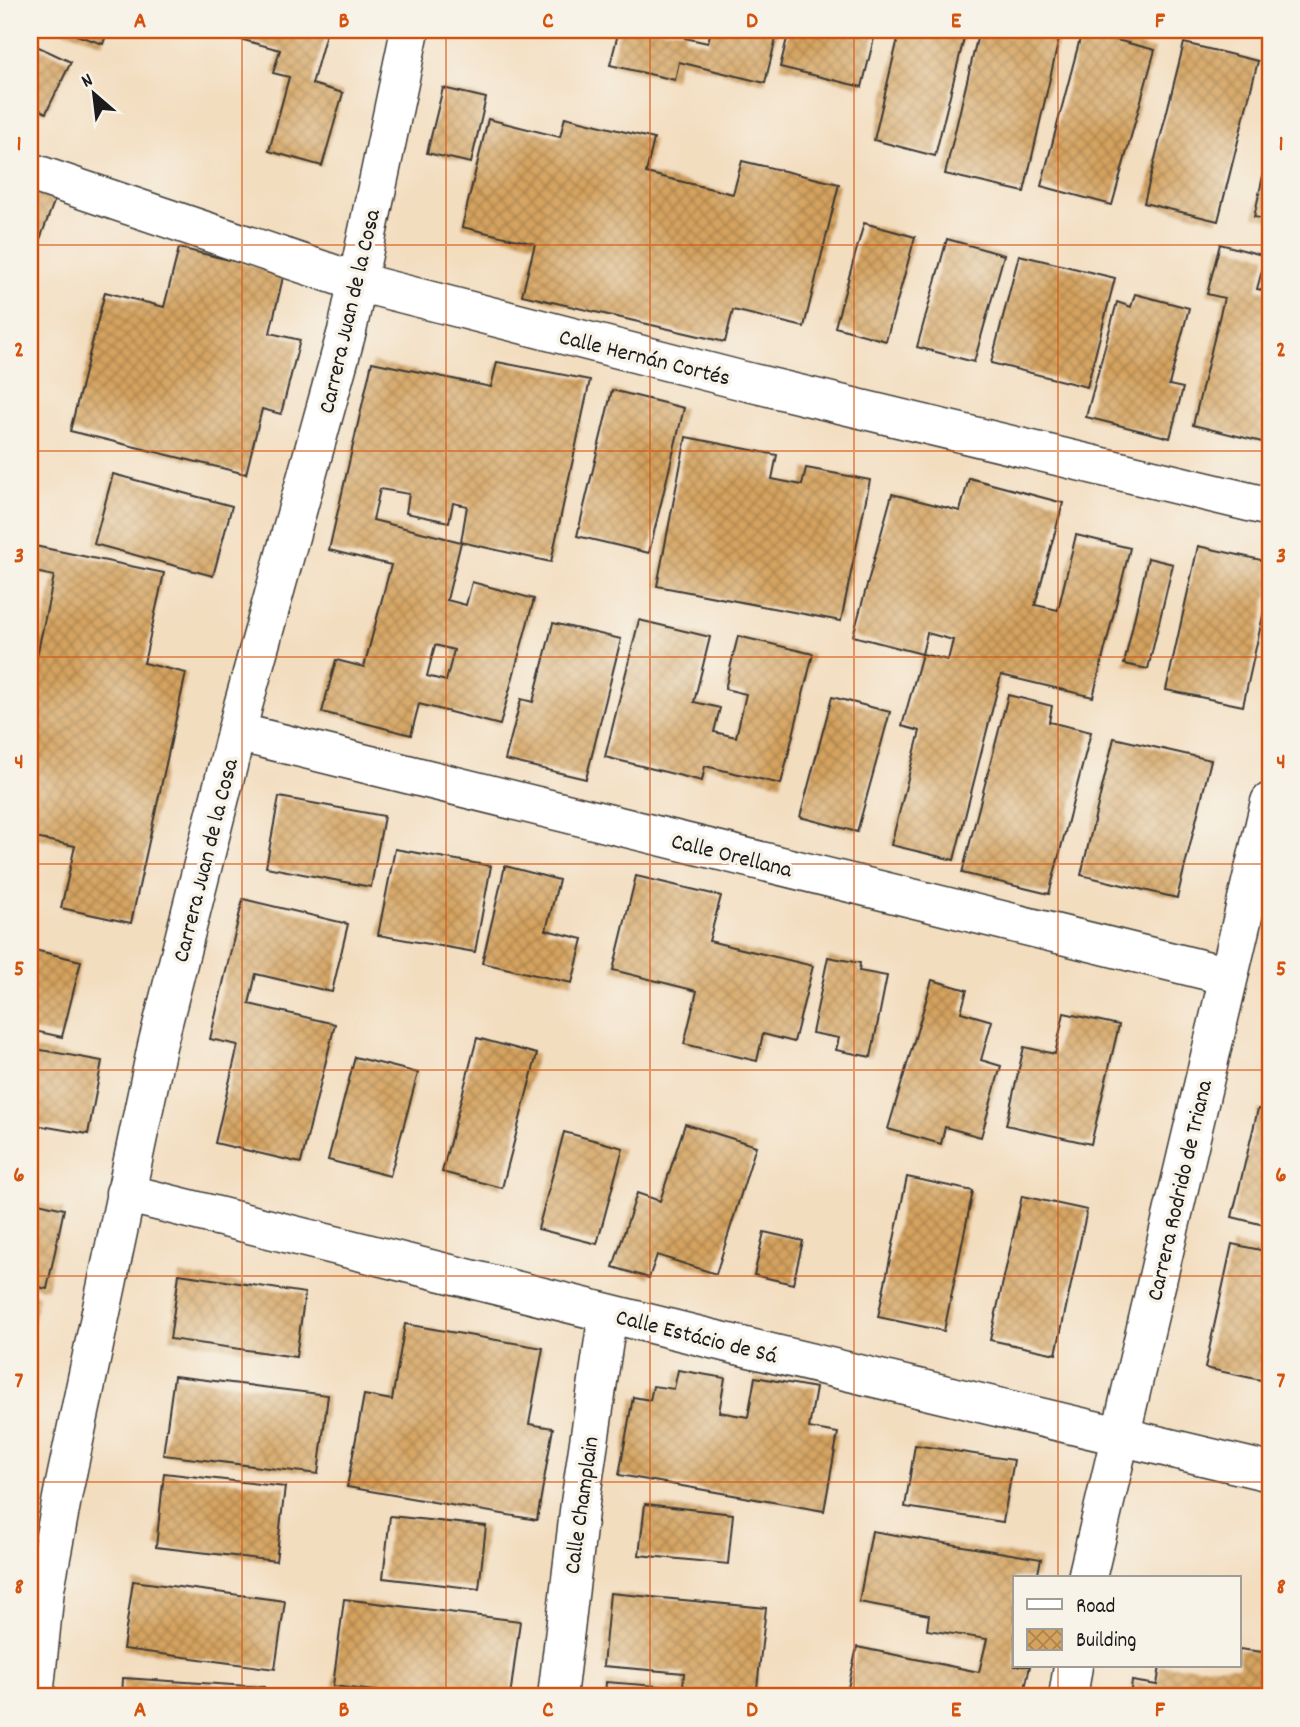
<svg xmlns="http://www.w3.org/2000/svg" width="1300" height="1727" viewBox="0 0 1300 1727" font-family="Dekko,sans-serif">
  <defs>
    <pattern id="building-cross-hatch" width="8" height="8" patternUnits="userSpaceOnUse" patternTransform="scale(1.75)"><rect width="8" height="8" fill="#d5a35e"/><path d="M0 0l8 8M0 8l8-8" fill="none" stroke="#ac844d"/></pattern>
  </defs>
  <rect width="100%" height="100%" fill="#f7f3e8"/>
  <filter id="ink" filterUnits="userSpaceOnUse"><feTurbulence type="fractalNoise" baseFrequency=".0143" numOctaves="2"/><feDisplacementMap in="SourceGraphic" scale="14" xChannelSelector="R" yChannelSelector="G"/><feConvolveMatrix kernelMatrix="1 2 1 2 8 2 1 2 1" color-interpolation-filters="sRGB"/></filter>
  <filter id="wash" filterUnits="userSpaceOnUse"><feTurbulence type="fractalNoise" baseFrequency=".00686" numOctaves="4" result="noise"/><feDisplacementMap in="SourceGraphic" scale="28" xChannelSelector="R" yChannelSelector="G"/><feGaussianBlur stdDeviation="1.57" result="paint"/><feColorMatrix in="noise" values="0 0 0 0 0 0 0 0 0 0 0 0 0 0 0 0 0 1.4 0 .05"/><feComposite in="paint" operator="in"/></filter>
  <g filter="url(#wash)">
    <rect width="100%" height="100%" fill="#f3ddbf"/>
    <g id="blocks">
      <path fill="url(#building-cross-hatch)" fill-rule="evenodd" d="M61,30H108L103,44Z
        M231,30H327L312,84L343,93L322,166L269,151L289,77L273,73L280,50L229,36Z
        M619,30H687L685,38L708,43L711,30H778L765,83L679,62L675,80L610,65Z
        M789,30H876L862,87L780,67Z
        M900,30H966L935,156L874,140Z
        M979,30H1061L1024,192L945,174Z
        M1082,31L1155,50L1112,205L1041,186Z
        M30,43L71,62L46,113L30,105Z
        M1184,43L1258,61L1218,221L1144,203Z
        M443,88L486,98L471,163L427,153Z
        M565,117L654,139L646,173L733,194L742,161L839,184L804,327L733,310L725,342L522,295L535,244L462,227L488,119L560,137Z
        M1270,144V220L1254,217Z
        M30,190L55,199L30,266Z
        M864,223L915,237L886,341L835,327Z
        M947,239L1004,255L974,362L917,347Z
        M1220,244L1266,256L1257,289L1270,292V444L1193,425L1224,298L1207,294Z
        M179,248L284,273L270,333L300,340L281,414L262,409L246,474L70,431L105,292L164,307Z
        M1019,255L1115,278L1087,387L991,363Z
        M1135,294L1189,308L1169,385L1183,388L1170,438L1086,417L1117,302L1131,307Z
        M372,362L491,387L497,362L590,380L551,562L461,542L447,600L466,605L472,582L534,599L500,725L419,704L411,735L322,712L336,660L364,667L391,565L329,550ZM380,489L409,494L406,513L449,522L453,503L467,506L461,542L373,520ZM435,645L454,650L446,681L427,676Z
        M612,390L684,408L649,553L577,536Z
        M686,437L777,455L772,479L802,485L806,468L870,480L841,621L657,586Z
        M113,474L232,506L213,576L94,544Z
        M969,478L1063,503L1035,605L1058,610L1076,535L1130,548L1093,697L1001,675L954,860L891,845L920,731L902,726L922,654L948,660L953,640L927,633L922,654L853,636L892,494L960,511Z
        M30,545L164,573L144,663L186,673L131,923L61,908L75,846L30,837V664L35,665L54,576L30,571Z
        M1198,546L1270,562V584L1243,706L1166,690Z
        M1148,558L1173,564L1148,669L1124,664Z
        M639,620L710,637L694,702L720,708L714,732L736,737L746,694L725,689L738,636L813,654L781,784L705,766L702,781L605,757Z
        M553,623L621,639L586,779L505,760L521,699L533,702Z
        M1008,695L1052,706L1049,722L1091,732L1049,894L962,873Z
        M832,697L890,712L857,832L800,817Z
        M1114,738L1211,760L1177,898L1081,875Z
        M279,797L384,816L371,887L266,867Z
        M395,849L491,866L475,952L378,935Z
        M505,866L559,880L546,930L583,939L572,983L482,963Z
        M636,876L721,896L709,941L813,966L794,1042L763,1034L757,1061L684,1044L697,991L613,970Z
        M243,899L348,924L332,992L256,974L249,1004L335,1024L301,1163L215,1143L238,1045L210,1039Z
        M30,949L81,961L62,1037L30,1030Z
        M828,957L860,963L859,971L887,976L871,1057L836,1050L839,1038L812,1033Z
        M932,980L967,990L961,1012L992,1021L981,1060L1001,1066L981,1137L945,1127L941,1144L888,1129Z
        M1064,1013L1119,1025L1091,1144L1006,1125L1024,1047L1055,1054Z
        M477,1038L537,1054L502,1188L442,1172Z
        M30,1048L102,1061L88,1134L30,1124Z
        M355,1057L418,1073L390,1176L328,1160Z
        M1258,1109L1270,1112V1244L1264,1243L1268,1226L1232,1217Z
        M685,1124L756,1146L716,1274L657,1255L649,1278L613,1267L637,1193L660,1201Z
        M564,1132L623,1148L597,1244L538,1229Z
        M907,1177L973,1191L944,1331L878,1317Z
        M1022,1196L1087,1210L1056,1354L990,1340Z
        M30,1201L64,1209L47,1289L30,1285Z
        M764,1232L803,1241L793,1284L754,1275Z
        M1232,1244L1270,1252V1382L1205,1368Z
        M179,1274L305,1293L296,1357L170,1339Z
        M30,1293L39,1295L31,1334H30Z
        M405,1324L543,1348L529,1424L553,1428L537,1520L347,1487L364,1395L392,1400Z
        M678,1370L725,1378L719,1412L748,1417L755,1377L816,1388L809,1428L838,1433L824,1511L619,1475L633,1397L650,1400L653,1386L674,1389Z
        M174,1376L328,1395L318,1474L163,1455Z
        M915,1445L1014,1460L1003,1522L905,1507Z
        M164,1473L285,1487L276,1561L156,1547Z
        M645,1504L733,1514L728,1564L639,1555Z
        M390,1516L486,1526L479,1589L383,1578Z
        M872,1531L1041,1559L1037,1578H1015V1666H1030L1023,1697H846L857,1647L979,1672L987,1639L927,1630L929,1615L859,1602Z
        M133,1581L285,1601L275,1669L123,1649Z
        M610,1593L766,1608L756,1697H605L606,1682L683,1688L684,1673L603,1666Z
        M344,1599L520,1621L510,1697H423L333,1686Z
        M1239,1649L1270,1653V1697H1130L1132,1681L1157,1685L1160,1666H1239Z
        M123,1678L264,1687L263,1697H122Z"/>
    </g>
  </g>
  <g filter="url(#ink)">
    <use href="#blocks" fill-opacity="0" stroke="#3c3934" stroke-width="2"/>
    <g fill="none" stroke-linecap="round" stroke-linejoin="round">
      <g stroke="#3c3934" stroke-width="41">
        <path id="minor" d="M30,172L357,282L744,381L1270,507
          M236,732L1229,976
          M125,1193L716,1340L1270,1472
          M1087,1578L1270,802
          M34,1697L45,1589L63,1493L157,1046L243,706L347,331L410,30
          M557,1697L580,1503L608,1313
          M1068,1697L1073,1666"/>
      </g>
      <use href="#minor" stroke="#fff" stroke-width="38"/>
    </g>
  </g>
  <path fill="none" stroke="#d4530e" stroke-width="2" stroke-opacity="0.55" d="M242,30V1697M446,30V1697M650,30V1697M854,30V1697M1058,30V1578M30,245H1270M30,451H1270M30,657H1270M30,864H1270M30,1070H1270M30,1276H1270M30,1482H1270M1058,1666V1697"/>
  <g text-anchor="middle" stroke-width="7" stroke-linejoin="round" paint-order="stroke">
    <g font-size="23" fill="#1c1c1c" stroke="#f7f3e8">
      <text transform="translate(348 311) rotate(-77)" y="8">Carrera Juan de la Cosa</text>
      <text transform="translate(645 356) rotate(14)" y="8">Calle Hernán Cortés</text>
      <text transform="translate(732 854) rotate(14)" y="8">Calle Orellana</text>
      <text transform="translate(204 860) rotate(-76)" y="8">Carrera Juan de la Cosa</text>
      <text transform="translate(1178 1190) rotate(-77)" y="8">Carrera Rodrido de Triana</text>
      <text transform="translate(697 1335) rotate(14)" y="8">Calle Estácio de Sá</text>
      <text transform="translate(580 1505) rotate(-82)" y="8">Calle Champlain</text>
    </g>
  </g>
  <rect width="1300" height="1727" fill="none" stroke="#f7f3e8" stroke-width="77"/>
  <rect x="1013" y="1576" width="228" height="91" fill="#f7f3e8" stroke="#9f9d96" stroke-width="2"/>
  <rect x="1027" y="1599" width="35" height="10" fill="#ffffff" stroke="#9f9d96" stroke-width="2"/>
  <text x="1076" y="1612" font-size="21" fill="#1c1c1c">Road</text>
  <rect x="1027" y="1629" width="35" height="21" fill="url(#building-cross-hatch)" stroke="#9f9d96" stroke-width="2"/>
  <text x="1076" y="1646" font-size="21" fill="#1c1c1c">Building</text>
  <g transform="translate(94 94) rotate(332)" stroke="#f7f3e8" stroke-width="5" paint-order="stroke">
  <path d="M0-5L12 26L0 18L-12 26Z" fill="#1c1c1c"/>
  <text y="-10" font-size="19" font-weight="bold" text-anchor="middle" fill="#1c1c1c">N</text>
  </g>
  <rect x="38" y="38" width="1224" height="1650" fill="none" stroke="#d4530e" stroke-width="2.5"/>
  <g font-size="23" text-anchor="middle" font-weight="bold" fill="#d4530e">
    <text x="140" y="27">A</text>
    <text x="344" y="27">B</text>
    <text x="548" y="27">C</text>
    <text x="752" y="27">D</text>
    <text x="956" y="27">E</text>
    <text x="1160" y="27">F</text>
    <text x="19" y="150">1</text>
    <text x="1281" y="150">1</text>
    <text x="19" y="356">2</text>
    <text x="1281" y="356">2</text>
    <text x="19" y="562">3</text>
    <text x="1281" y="562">3</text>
    <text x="19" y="768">4</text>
    <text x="1281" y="768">4</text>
    <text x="19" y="975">5</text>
    <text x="1281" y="975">5</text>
    <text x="19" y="1181">6</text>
    <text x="1281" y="1181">6</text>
    <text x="19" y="1387">7</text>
    <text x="1281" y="1387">7</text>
    <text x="19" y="1593">8</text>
    <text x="1281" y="1593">8</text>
    <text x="140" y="1716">A</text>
    <text x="344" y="1716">B</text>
    <text x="548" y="1716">C</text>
    <text x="752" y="1716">D</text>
    <text x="956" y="1716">E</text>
    <text x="1160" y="1716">F</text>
  </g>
</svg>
